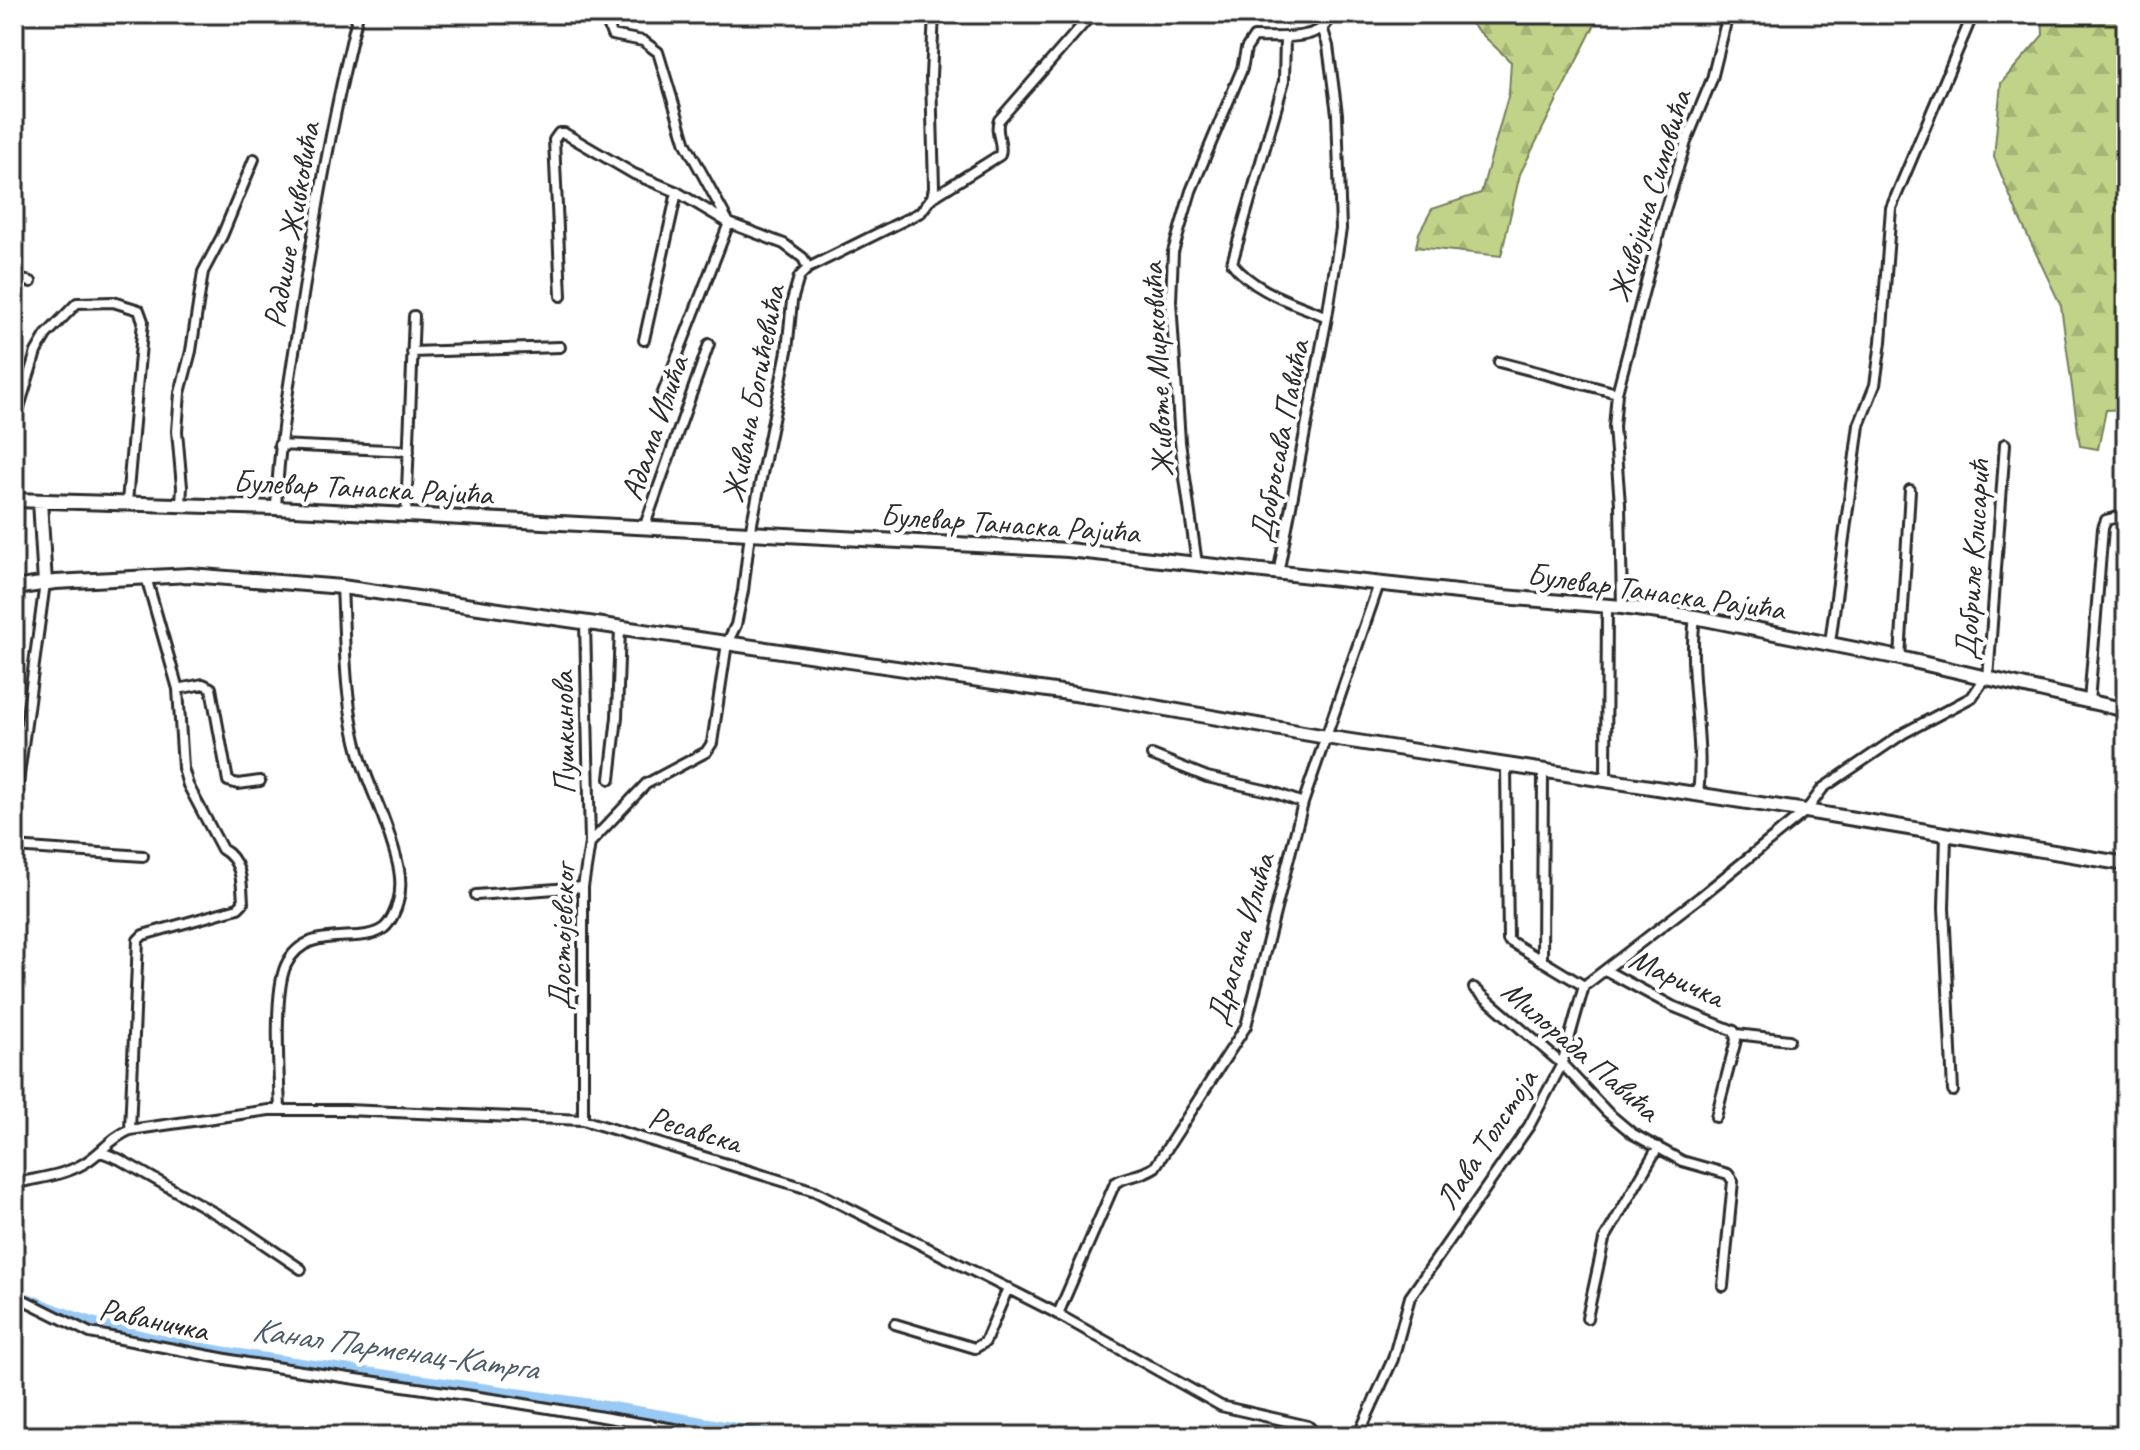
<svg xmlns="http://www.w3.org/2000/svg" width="2140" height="1450" viewBox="0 0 2140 1450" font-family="Caveat,sans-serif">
  <defs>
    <pattern id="forest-firs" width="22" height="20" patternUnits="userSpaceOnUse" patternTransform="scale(2)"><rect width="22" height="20" fill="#c0d388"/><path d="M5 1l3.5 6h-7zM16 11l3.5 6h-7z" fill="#a5b576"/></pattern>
  </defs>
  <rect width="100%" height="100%" fill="#fff"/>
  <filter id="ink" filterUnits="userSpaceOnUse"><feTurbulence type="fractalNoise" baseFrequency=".0125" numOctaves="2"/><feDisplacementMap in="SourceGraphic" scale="16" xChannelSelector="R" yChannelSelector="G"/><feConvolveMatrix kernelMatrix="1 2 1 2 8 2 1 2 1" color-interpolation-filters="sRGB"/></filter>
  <g filter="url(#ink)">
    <path fill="url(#forest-firs)" stroke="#767f5a" stroke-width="2" d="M1422,14H1600L1520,174L1501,256L1416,247L1419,233L1432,209L1481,193L1509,93L1511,62L1470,23Z
      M2042,14H2126V409L2106,410L2098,449L2080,446L2061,306L2017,213L1994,157L2001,83L2043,35Z"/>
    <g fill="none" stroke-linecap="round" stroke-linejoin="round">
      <path stroke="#99caf5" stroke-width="11" d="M29,1299C129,1343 241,1355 348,1370C491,1390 634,1408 775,1436"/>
      <g stroke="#2b2b2b" stroke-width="14">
        <path id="street" d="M604,14L612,35L643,41L658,52L686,144L729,223L657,408
          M1285,38L1284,81L1232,263C1254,292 1295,303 1327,317
          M933,197L1000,155C1004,143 994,133 999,120L1092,14
          M14,278L31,282
          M561,296L554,140L559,133H564L634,174L677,192L729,223L784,244L803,258L808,268
          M644,340L677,192
          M412,352L560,347
          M1499,362L1617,393
          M14,424L36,352L46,335L77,303L113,302L139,310L143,321L127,502
          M279,445L409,451
          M181,504L182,487L177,431L180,393L191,351L203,272L222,236L254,159
          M276,508C279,438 291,371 302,302C317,205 334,109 358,14
          M406,515L414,316
          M644,528L709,344
          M1197,564L1180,442L1171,301L1173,252L1191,191L1242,69L1246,49L1254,37C1278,37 1325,42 1331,14
          M1278,574L1327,317L1341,229L1337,114L1328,46L1323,30
          M1622,607L1620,504L1614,427L1617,393L1665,210L1686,142L1712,79L1728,14
          M1695,617C1687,676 1705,736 1698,795
          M585,622L590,843
          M1830,643L1859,425L1875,385L1881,342L1891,208L1973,14
          M1900,658L1910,490
          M1988,679L2005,444
          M178,689L203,684L211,688L228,781L238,784L260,781
          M2089,702L2103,528L2106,520L2126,515
          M1152,755L1207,777L1273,792L1303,803
          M1506,765L1508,940L1584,986
          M610,779L617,717L620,628
          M1606,779L1607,605
          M14,812L45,583
          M1946,835L1944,908L1953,1091
          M14,847L143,856
          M476,895L583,887
          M1542,961L1543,770
          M1605,970L1672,1006L1734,1031L1736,1040L1716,1117
          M1474,988L1562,1064L1607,1112L1633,1134L1682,1161L1728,1174L1733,1181L1723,1286
          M1736,1034L1789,1040
          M280,1110C279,1076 273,993 286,965C307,921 359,947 384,928C391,922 396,910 398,902C405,878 395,853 388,831C380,806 367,781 360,756C344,702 345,643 342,587
          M583,1120V887L590,843L646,784L706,752L712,743L727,643L736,625L743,591L750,533L787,351L792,301L799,277L808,268L921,212L932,197L934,188L931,76L934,14
          M130,1130L138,940L143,935L238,908L243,903C242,883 242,860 222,849L188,785L183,768L178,689L146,577
          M101,1152L119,1159L236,1225L301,1269
          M14,1184C37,1178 62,1176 83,1164C101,1154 110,1138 130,1130L269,1110H346L583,1120L815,1191L1052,1311L1221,1406L1308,1426L1318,1436
          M14,1295L90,1333L247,1363L506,1401L717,1436
          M1058,1314L1115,1183C1129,1174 1138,1178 1155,1167L1246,1026L1303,803L1379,584
          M1587,1318L1604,1240L1658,1147
          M895,1324L975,1348L985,1342L1008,1288
          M1358,1436L1393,1359L1410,1297L1529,1126L1562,1064L1584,986L1700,897L1806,811L1823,788L1904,733L1972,697L1985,678"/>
      </g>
      <g stroke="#2b2b2b" stroke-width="18">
        <path id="secondary" d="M14,500L276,508L1068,550L1504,597L1622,607L1695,617L1900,658L2126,710
          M40,501L45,583
          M14,588L55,582L190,575L342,587L1109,699L1338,739L1806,811L2126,864"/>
      </g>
      <use href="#street" stroke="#fff" stroke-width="8"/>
      <use href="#secondary" stroke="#fff" stroke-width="12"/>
    </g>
  </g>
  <g text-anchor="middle" stroke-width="8" stroke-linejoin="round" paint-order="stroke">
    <g font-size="32" fill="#2b2b2b" stroke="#fff">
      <text transform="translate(1649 196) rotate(-73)" y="11">Живојина Симовића</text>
      <text transform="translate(291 225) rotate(-80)" y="11">Радише Живковића</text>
      <text transform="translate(1157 370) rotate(-93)" y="11">Животе Мирковића</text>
      <text transform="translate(753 394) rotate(-79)" y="11">Живана Богићевића</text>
      <text transform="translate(654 428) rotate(-71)" y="11">Адама Илића</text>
      <text transform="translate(1279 441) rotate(-79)" y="11">Добросава Павића</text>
      <text transform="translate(363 487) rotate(3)" y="11">Булевар Танаска Рајића</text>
      <text transform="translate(1010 523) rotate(4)" y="11">Булевар Танаска Рајића</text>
      <text transform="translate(1972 560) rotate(-86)" y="11">Добриле Клисарић</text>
      <text transform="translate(1656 591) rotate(8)" y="11">Булевар Танаска Рајића</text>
      <text transform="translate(563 733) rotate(-91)" y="11">Пушкинова</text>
      <text transform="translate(561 937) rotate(-88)" y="11">Достојевског</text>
      <text transform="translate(1240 939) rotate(-74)" y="11">Драгана Илића</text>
      <text transform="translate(1677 977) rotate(25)" y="11">Маричка</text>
      <text transform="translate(1581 1050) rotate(41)" y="11">Милорада Павића</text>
      <text transform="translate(695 1129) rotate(17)" y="11">Ресавска</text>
      <text transform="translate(1486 1139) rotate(-57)" y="11">Лава Толстоја</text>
      <text transform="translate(154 1319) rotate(12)" y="11">Раваничка</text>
    </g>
    <g font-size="34" font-style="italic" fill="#4c5b68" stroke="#fff">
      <text transform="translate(395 1348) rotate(8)" y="12">Канал Парменац-Катрга</text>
    </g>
  </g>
  <rect width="2140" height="1450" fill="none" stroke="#fff" stroke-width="48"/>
  <rect x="24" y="24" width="2092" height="1402" fill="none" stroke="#2b2b2b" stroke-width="3" filter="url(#ink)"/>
</svg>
